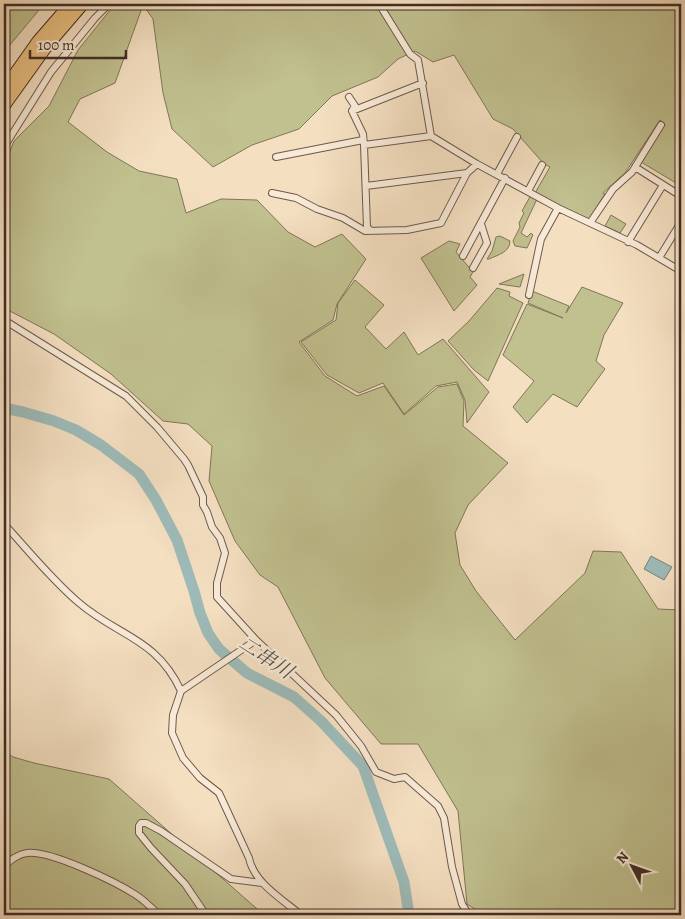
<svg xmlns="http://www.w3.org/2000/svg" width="685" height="919" viewBox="0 0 685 919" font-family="Alegreya,'Noto Serif JP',serif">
  <rect width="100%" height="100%" fill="#f4dfc1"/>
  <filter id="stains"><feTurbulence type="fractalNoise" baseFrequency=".004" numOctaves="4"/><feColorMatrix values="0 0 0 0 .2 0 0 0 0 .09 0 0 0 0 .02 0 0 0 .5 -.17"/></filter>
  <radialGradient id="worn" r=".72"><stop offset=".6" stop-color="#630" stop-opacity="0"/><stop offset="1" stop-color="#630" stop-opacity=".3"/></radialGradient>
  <path fill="#c1c08f" stroke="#80765a" d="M4,4H44L4,52Z
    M115,4H680L681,5V131L678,163L681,139V200L675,192L676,183L641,162L665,124L660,120L625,173L603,193L605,194L589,220L535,193L550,167L544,164L513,129L493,119L454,55L433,62L415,51L398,59L378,77L332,96L299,129L252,145L213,167L172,129L163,93L153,19L143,5L115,83L80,99L68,122L107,152L139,171L177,179L186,213L221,199L257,200L288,232L315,247L342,234L366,259L337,304L333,320L299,342L325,376L357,396L384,386L404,415L438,387L457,384L464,401L463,426L508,463L468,505L455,533L460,565L476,591L515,640L585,573L593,551L621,552L658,609L681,610V915H484L467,904L458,811L418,744H381L325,678L278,587L260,575L235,541L209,481L212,446L188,424L163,421L111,374L54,334L4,308V166L14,141L49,106L78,50Z
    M531,195L537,199L521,233L527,237L531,233L533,235L527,248L515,246L513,241L520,227L519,223L524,213L522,211Z
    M611,215L626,224L620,233L605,226Z
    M500,236L510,241C510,252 498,255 489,259H487L492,251L496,237Z
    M449,241L460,244L456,252L473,272L470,277L477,285L454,311L421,258Z
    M524,274L520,287L499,284Z
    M355,280L384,305L365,327L386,349L404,332L418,355L443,339L489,392L467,423L465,400L457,382L436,386L404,414L383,383L359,393L327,375L301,342L336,320L338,303Z
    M582,287L623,303L604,335L596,361L605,369L577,407L553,394L527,423L513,407L534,381L503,355L527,304L563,318L528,303L532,291L569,306L566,313Z
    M497,288L510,292L509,296L523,303L488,381L474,370L448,341L469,321Z
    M4,751L13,757L34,763L109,779L264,915H4Z"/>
  <path fill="#9dbbb9" stroke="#77827e" d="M651,556L672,567L664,580L644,569Z"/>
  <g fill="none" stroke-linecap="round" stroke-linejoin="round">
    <path stroke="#9dbbb9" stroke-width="11" d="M4,408L23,412L54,421L76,430L101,445L139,474L156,500L177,540L194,591L200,613L208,633L219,649L247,673L294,697L321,721L363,766L404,882L409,915"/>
    <g stroke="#6c5a4d" stroke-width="8">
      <path id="minor" d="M379,4L410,54L418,60L431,136
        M349,97L355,106L352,111L363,134L364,145L367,227L371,231
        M352,111L423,83
        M364,145L431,136L477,164L558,208L637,245L681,271
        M4,150L6,144L51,72L95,18L109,4
        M276,157L363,140
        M635,167L681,196
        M497,174L517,137
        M366,186L467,173
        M528,191L542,165
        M272,193L296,198L317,209L343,218L365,231L407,230L441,223L467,173L477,164
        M590,223L613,189L632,172L661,125
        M628,242L663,185
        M463,256L505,178
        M659,258L681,222
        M473,268L487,243L481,224
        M529,295L541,239L558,208
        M4,320L126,396L157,427L184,459L188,465L203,497V505L207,512L212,527L220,538L225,553L217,583V597L256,640L336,715L361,746L376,772L394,779L405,777L438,806L444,818L452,867L462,904L469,915
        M4,524C28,550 51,579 78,602C117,636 157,638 181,691
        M256,640L181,691L173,715L172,733L183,758L200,778L219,793L249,858C254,883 282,899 301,915
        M4,866C11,860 18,854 27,853C50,850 116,882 136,895C144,900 152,908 159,915
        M206,915L185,884L151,848L139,833V826L141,823H146L161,831L231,879L262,883"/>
    </g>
    <g stroke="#3f2d26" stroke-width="13">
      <path id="motorway" d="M4,89L38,41L70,4
        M4,106L47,46L83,4"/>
    </g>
    <use href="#minor" stroke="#f8ead7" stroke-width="6"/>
    <use href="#motorway" stroke="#eac080" stroke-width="11"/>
  </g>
  <g text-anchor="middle" stroke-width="5" stroke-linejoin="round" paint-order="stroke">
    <g font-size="20" font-style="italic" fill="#56504b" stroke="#f8ead7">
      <text transform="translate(266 657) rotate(33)" y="7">二串川</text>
    </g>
  </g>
  <rect width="685" height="919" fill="none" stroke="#f4dfc1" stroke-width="20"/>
  <rect x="5" y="5" width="675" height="909" fill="none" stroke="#3f2d26" stroke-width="2.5"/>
  <rect x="10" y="10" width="665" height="899" fill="none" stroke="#3f2d26"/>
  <g transform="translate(632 866) rotate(311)" stroke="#f8ead7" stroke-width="4" paint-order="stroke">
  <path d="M0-4L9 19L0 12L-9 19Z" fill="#3f2d26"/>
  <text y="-8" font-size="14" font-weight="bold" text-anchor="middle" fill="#3f2d26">N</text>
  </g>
  <path d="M30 50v8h96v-8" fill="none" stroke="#3f2d26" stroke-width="2.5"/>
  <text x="38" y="50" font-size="15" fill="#3f2d26" stroke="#f8ead7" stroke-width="4" paint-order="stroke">100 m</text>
  <rect width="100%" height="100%" filter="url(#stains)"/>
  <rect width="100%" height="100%" fill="url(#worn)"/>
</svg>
